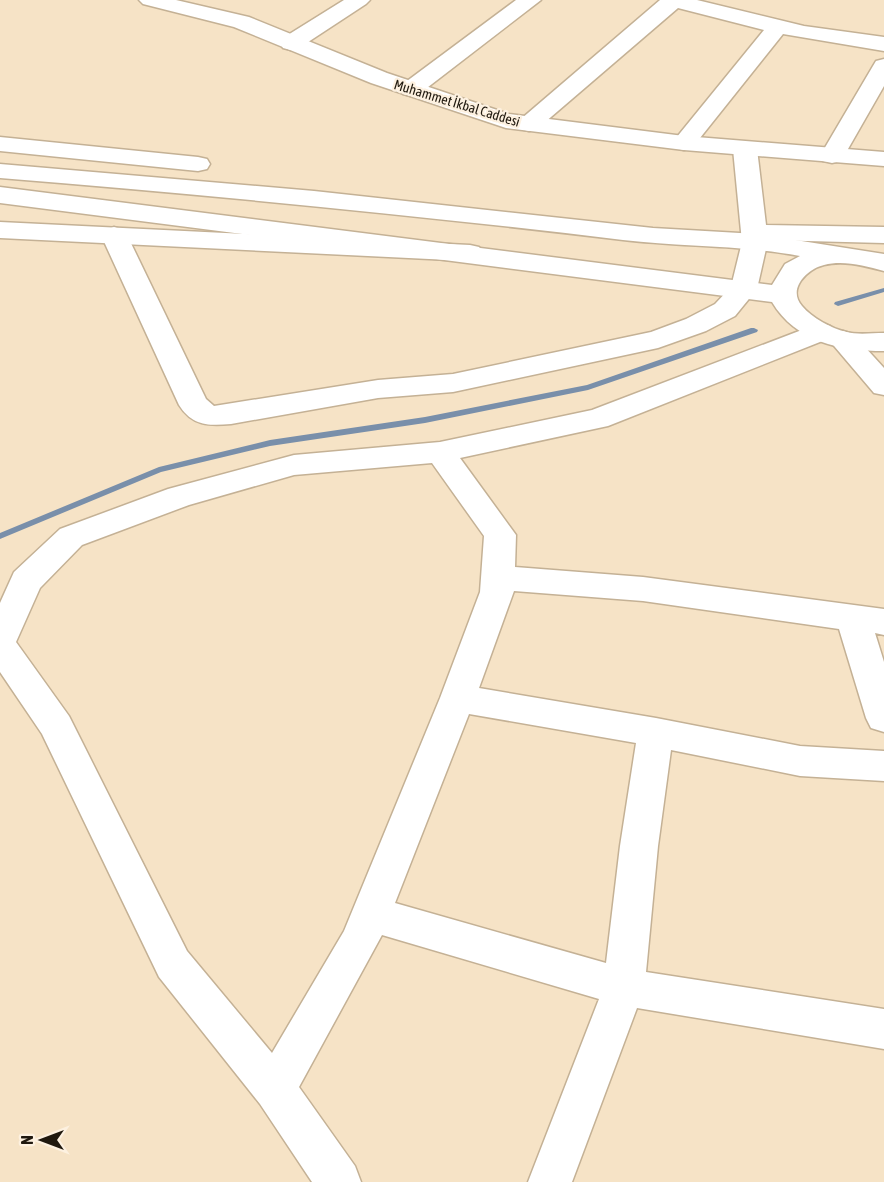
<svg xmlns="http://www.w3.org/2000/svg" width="884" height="1182" viewBox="0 0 884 1182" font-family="'Asap Condensed',sans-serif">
  <rect width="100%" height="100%" fill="#f6e3c6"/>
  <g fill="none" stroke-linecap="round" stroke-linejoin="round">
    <path fill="#798faa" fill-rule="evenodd" d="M884,288V292L838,306L834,304L835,302Z
      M751,328H754L758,330L757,332L588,390L425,423L270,446L161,472L0,539V533L159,467L270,440L425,417L587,385Z"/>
    <g stroke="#c4b195" stroke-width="3">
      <path id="minor" d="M344,0H370L366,4L299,48L291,50L283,48L280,43L283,38Z
        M516,0H541L419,94L411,96L403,94L400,89L403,84Z
        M660,0H697L804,26L884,37V51L783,34L692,148L684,150L676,148L672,143L764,30L678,8L537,129L529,131L521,129L517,124L521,119Z
        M884,59V86L844,156L841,161L832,163L823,161L820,156L873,66L876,61Z
        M745,142L754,144L757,149L766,225L884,227V243L768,240L757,289L735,316L706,331L658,348L453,392L378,398L231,424C209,426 192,426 179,405L101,235L105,230L114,227L123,230L127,235L206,399L214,406L378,380L453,374L651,332L686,319L715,304L731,287L742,242L733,149L736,144Z
        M820,323L830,326L834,332L830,338L608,426L460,458L516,535L515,567L643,577L884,609V635L875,633L884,662V732L871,728L866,718L839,629L643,601L514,591L479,688L656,718L800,746L884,751V781L800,776L671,750L658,846L646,972L884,1009V1049L637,1008L572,1182H528L599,999L382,935L299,1087L355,1166L361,1182H312L260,1104L159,977L42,734L0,672V603L14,572L60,529L168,489L294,455L440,442L592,410ZM432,463L484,536L480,592L440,698L344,931L272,1053L187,951L69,716L16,642L40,588L82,545L189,505L294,475ZM469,714L636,743L620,846L606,963L395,903Z
        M843,331L853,334L884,368V395L874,393L829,340L833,334Z"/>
    </g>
    <g stroke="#c4b195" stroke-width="3">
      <path id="major" d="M139,0H176L249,17L387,73L509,114L684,136L884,152V166L684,150L506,128L371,83L234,27L143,4Z
        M0,137L198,157L207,159L210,164L207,169L198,171L0,151Z
        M0,164L314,191L653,228L757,234L884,254V271C864,266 844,260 824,265C807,269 787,289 802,306C812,318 831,328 846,332C858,335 872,333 884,333V351C840,351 796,342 772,302L0,203V187L772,285L785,264L800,256C741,245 682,247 623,240C416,215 208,195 0,178Z"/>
    </g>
    <g stroke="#c4b195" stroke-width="3">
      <path id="highway" d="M0,222L470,245L479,247L483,253L479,259L470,261L0,238Z"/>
    </g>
    <use href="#minor" fill="#fff" fill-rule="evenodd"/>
    <use href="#major" fill="#fff" fill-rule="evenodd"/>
    <use href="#highway" fill="#fff" fill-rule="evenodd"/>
  </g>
  <g text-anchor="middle" stroke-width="4.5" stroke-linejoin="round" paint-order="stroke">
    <g font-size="14" fill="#1f180e" stroke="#fdf1e0">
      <text transform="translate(457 103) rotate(17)" y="5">Muhammet İkbal Caddesi</text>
    </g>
  </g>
  <g transform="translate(42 1140) rotate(270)" stroke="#fdf1e0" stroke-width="4.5" paint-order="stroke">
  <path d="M0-4.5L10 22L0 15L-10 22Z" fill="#1f180e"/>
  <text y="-9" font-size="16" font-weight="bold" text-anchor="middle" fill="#1f180e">N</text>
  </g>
</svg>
